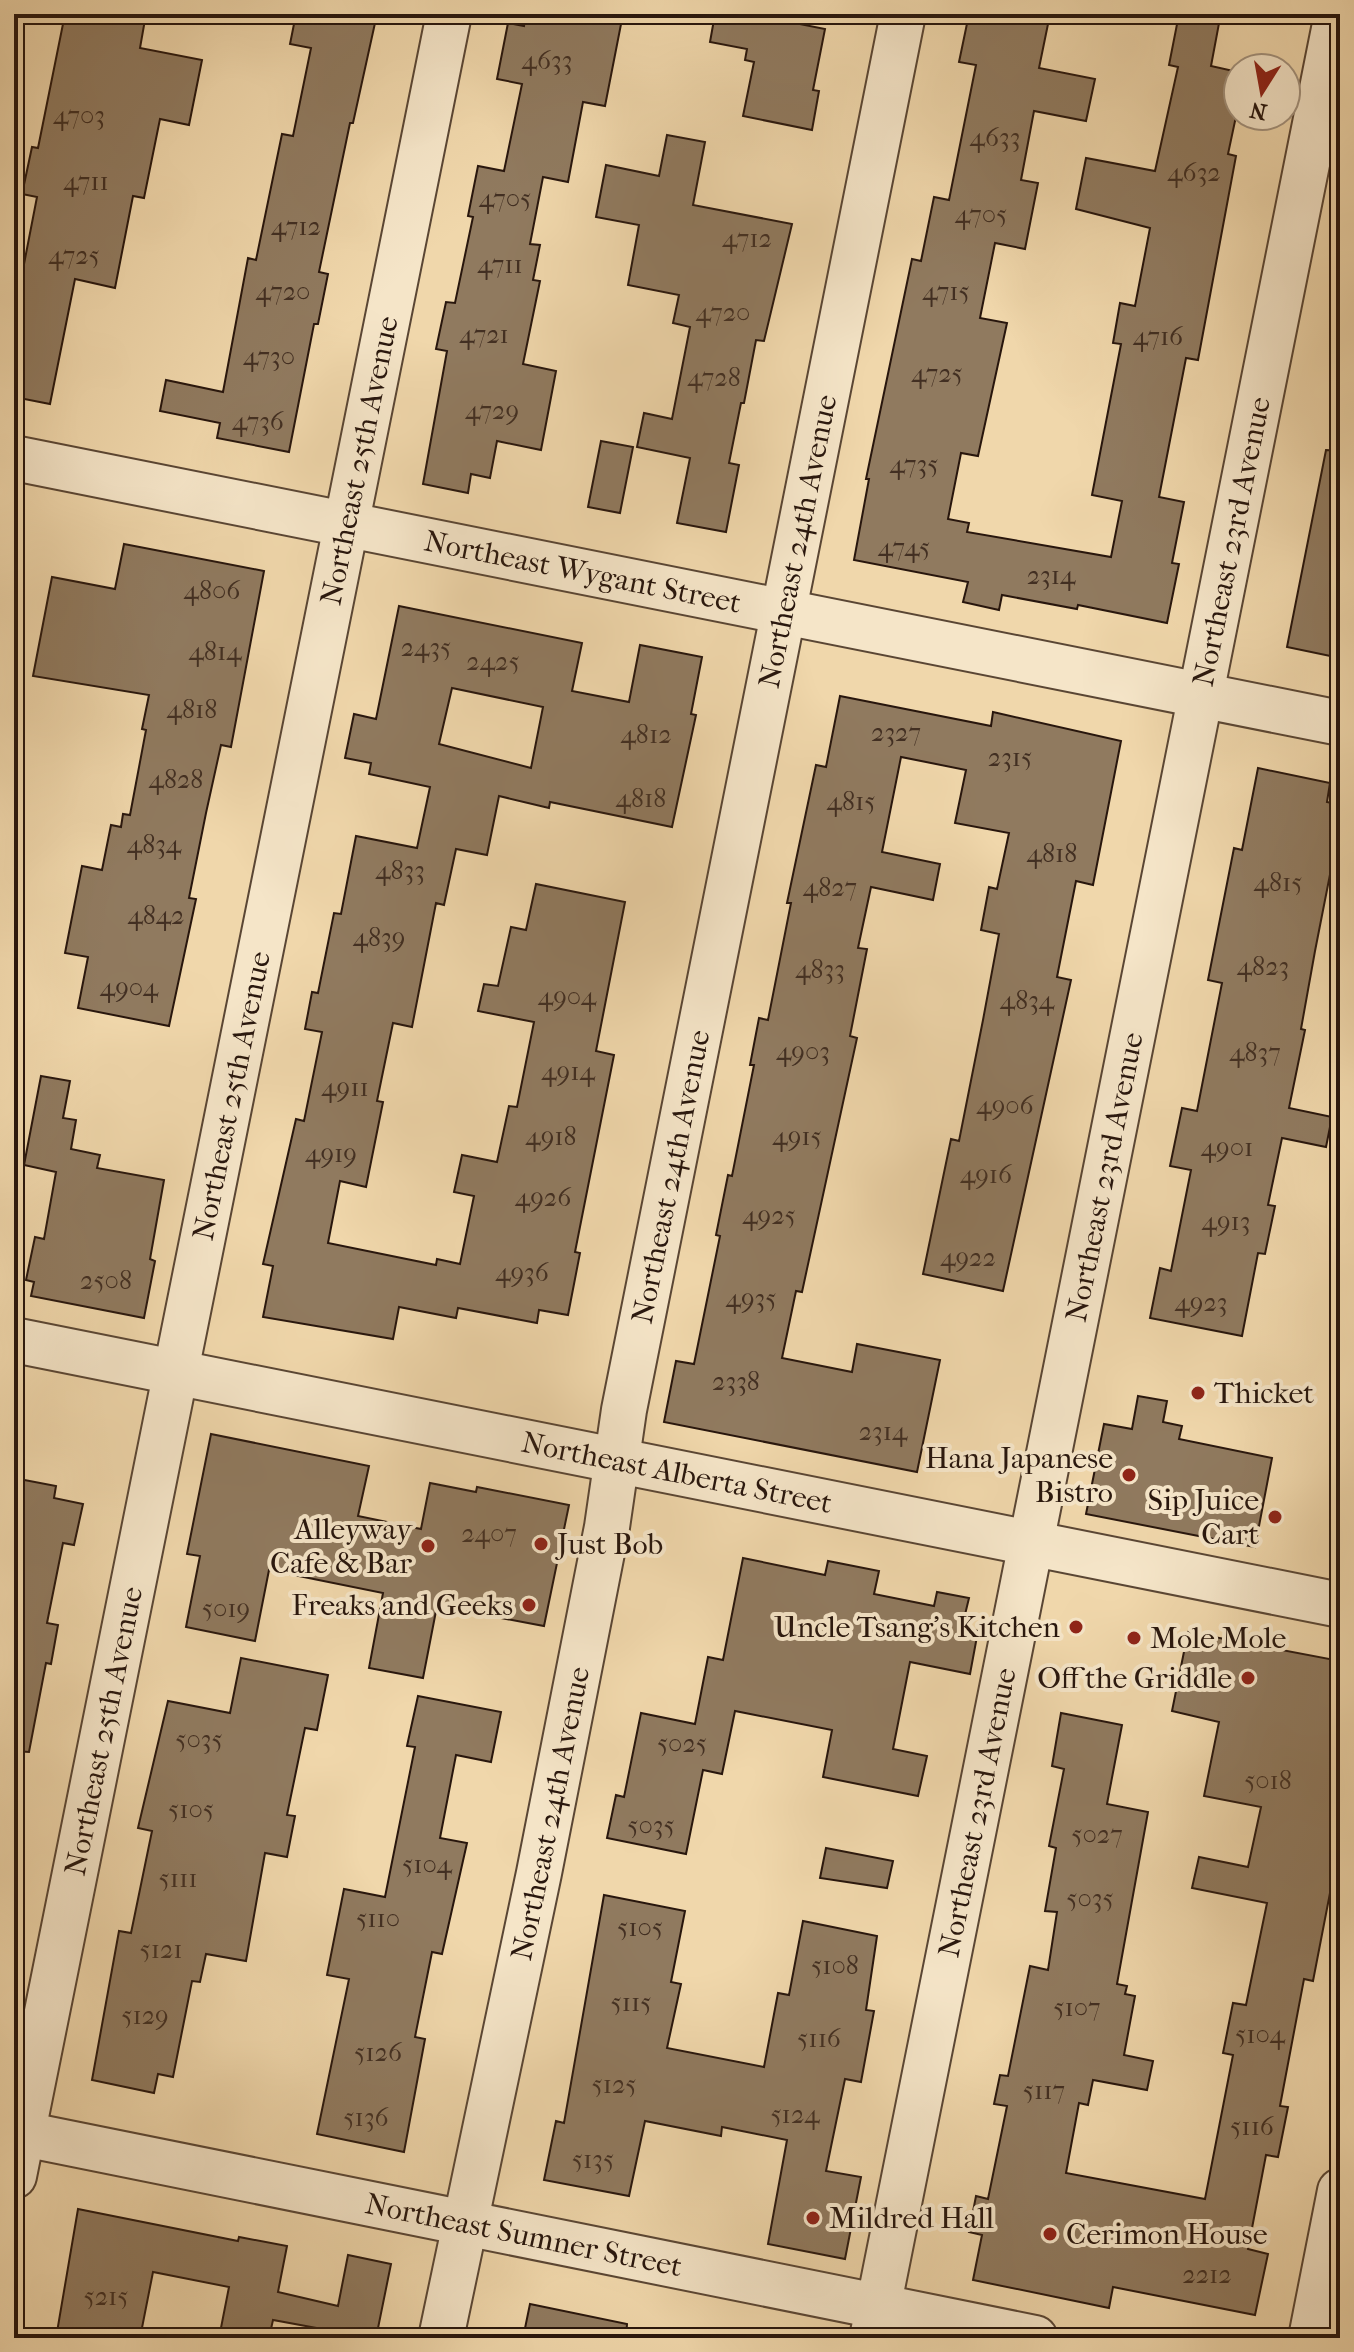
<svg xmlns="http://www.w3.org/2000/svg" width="1354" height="2352" viewBox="0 0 1354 2352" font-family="'IM FELL French Canon',serif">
  <rect width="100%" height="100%" fill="#f0d7ab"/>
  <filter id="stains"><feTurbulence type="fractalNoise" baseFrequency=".0025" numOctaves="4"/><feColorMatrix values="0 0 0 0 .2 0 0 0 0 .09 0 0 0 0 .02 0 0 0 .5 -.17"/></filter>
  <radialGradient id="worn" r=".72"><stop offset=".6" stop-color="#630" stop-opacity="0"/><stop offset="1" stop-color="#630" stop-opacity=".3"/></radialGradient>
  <path fill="#907a5f" stroke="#28160d" stroke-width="2" fill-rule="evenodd" d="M65,14H146L140,48L202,60L189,125L160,119L144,198L133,196L115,288L75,279L50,404L14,397V295H18L37,197L22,194L32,147L38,148Z
    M296,14H377L353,123H350L319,272L328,274L318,324H314L289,452L217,438L220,423L160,411L166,380L223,392L248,258L256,260L282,134L293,136L311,48L290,44Z
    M526,14H623L605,106L583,102L568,182L543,177L530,244L540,245L533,280L540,281L523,364L556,371L541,450L497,441L490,478L471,474L468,493L423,484L447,351L436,349L446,302L455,303L473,217L468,216L478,166L504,171L522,84L497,79L508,23L524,26Z
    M715,14H749L825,29L813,90L819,91L812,130L743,116L754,62L745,60L747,49L710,42Z
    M969,14H998L1048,24L1039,68L1095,79L1086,121L1034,111L1021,180L1038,183L1025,249L995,243L980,318L1007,323L978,456L961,453L948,519L969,523L967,532L1111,557L1122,501L1092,495L1121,344L1113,343L1120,303L1135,306L1150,228L1076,209L1086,158L1155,171L1178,67L1169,65L1179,14L1220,18L1211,66L1238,72V107L1228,154L1236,156L1198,360L1186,358L1159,497L1184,502L1172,563L1179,564L1167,623L1078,605L1077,609L1002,595L999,610L963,602L968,582L854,560L869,479H866L912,259L921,261L934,197L949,200L976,65L959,62Z
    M667,135L705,142L693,205L792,224L764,341L756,340L744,403H741L729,463L739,465L726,532L677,523L690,458L637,447L644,413L672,419L690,327L673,323L679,295L628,285L639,225L596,217L606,165L659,176Z
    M601,441L633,447L620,513L588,507Z
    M1326,450L1340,451V658L1287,647Z
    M124,544L264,571L231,747L221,745L206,813L189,898L196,899L169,1026L78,1008L88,957L65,953L82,866L102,870L111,825L121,827L123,814L130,815L146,730L142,729L149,695L33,676L52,577L115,589Z
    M399,606L582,643L572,691L629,702L640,645L702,657L691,714L696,715L672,827L550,802L549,808L499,796L487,855L456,849L444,905L436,903L412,1027L393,1023L377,1101L383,1102L366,1187L340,1181L328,1243L436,1265L437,1259L460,1264L474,1196L454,1192L462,1155L497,1162L509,1106L517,1107L534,1022L478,1011L484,984L498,986L511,927L526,930L536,884L625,902L596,1051L614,1055L575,1252L580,1253L568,1315L539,1310L537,1323L458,1308L456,1318L399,1307L393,1339L263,1317L273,1266L263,1264L296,1119L304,1121L322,1032L305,1029L312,992L318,993L334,913L341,914L356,836L417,848L430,787L369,774L371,763L345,758L354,714L376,719ZM452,688L543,707L531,768L439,744Z
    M840,696L991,726L993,712L1121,741L1093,885L1076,881L1057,977L1071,980L1003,1291L923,1274L951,1139L959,1141L983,1020L999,934L981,930L989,887L997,889L1009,833L955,823L966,770L901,757L882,852L940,864L933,900L871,887L858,948L867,949L850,1036L857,1038L802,1292L796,1291L782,1358L852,1372L857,1344L940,1360L917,1472L664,1422L676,1361L694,1364L720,1236L716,1235L728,1175L732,1176L754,1065H750L759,1018L768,1020L791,903H787L816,765L826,767Z
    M1258,768L1330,783L1327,802L1340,805V845L1336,844L1315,951L1301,1029L1305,1030L1289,1108L1332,1117L1326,1147L1282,1138L1268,1205L1275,1206L1265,1254L1258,1253L1242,1336L1150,1318L1160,1268L1171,1271L1191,1170L1170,1166L1182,1108L1197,1111L1222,983L1208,980L1234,848L1242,850Z
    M41,1076L70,1081L63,1118L76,1120L71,1149L100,1155L97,1168L164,1180L150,1259L155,1261L144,1318L31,1296L34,1282L26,1280L35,1237L44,1239L56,1172L24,1165Z
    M1138,1396L1167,1401L1163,1422L1182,1426L1179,1439L1272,1458L1255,1547L1086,1514L1104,1424L1132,1429Z
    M211,1434L369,1466L358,1516L421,1529L430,1483L476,1492L477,1487L569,1505L544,1626L453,1609L452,1614L436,1611L423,1678L369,1668L383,1593L269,1570L255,1641L186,1627L200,1556L187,1554Z
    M14,1478L56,1486L54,1498L83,1504L74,1545L63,1543L47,1623L58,1625L51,1664L46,1663L29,1752L14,1751Z
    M743,1558L825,1575L828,1561L879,1571L874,1594L934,1606L937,1592L969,1598L962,1627L978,1631L970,1674L910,1662L893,1749L927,1756L918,1796L823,1777L832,1730L735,1711L722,1774L703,1770L686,1854L607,1838L616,1795L624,1797L641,1713L695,1724L708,1657L723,1660Z
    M1188,1632L1340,1661V1866L1334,1894L1330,1893L1313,1981L1304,1979L1280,2106L1288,2107L1278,2157L1266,2155L1248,2249L1268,2254L1255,2315L1113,2287L1109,2308L973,2280L982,2235L969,2232L976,2196L988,2199L1007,2106L994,2104L1000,2075L1008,2076L1030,1966L1048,1970L1057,1912L1045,1911L1056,1848L1049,1846L1064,1769L1052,1766L1061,1713L1122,1725L1107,1804L1148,1812L1117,1984L1127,1986L1125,1994L1135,1996L1124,2055L1153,2061L1147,2090L1093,2080L1088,2105L1079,2103L1066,2173L1205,2199L1233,2055L1223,2053L1233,2003L1246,2005L1267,1903L1192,1888L1199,1857L1248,1867L1261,1807L1204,1796L1219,1722L1172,1711Z
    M241,1658L328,1675L317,1730L305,1728L287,1815L295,1816L287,1857L265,1853L246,1961L206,1954L200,1982L192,1981L173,2077L158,2074L154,2093L92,2080L119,1931L131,1933L152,1831L138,1828L168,1701L230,1713Z
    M418,1696L501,1712L491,1762L456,1755L440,1838L467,1843L442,1954L432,1952L415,2037L425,2039L404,2152L317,2134L349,1979L327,1975L344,1889L385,1897L415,1747L407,1746Z
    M826,1848L893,1861L887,1888L820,1878Z
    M604,1895L685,1911L671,1982L681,1984L667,2048L764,2067L778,1993L789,1995L803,1921L877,1936L866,2010L874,2011L861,2082L845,2079L826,2171L861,2177L845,2259L768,2244L787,2140L722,2127L721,2136L645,2121L629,2196L544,2180L556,2121L564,2123Z
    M78,2209L238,2241L239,2237L287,2246L278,2292L338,2306L348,2255L391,2264L376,2338H331L333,2331L273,2320L269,2338H219L229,2287L153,2272L140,2338H56Z
    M530,2304L627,2324L626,2338H523Z"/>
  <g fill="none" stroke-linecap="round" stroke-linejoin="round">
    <g stroke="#5a4634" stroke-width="48">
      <g id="minor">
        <path id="s1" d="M14,458L1340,723"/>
        <path id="s2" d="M14,1340L1340,1605"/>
        <path id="s3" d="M14,2132L1035,2338"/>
        <path id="s4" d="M14,2176L449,14"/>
        <path id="s5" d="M441,2338L539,1873L607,1527L624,1410L903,14"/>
        <path id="s6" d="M872,2338L1337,14"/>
        <path d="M1311,2338L1340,2191"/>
      </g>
    </g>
    <use href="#minor" stroke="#f5e5c8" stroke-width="44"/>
  </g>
  <g fill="#8f2418" stroke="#f5e5c8" stroke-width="3">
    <circle cx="1198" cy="1393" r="8"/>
    <circle cx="1129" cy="1475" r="8"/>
    <circle cx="1275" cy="1517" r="8"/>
    <circle cx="541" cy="1544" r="8"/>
    <circle cx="428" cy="1546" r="8"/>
    <circle cx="529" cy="1605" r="8"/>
    <circle cx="1076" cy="1627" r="8"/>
    <circle cx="1134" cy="1638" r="8"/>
    <circle cx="1248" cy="1678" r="8"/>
    <circle cx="813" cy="2218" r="8"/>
    <circle cx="1050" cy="2234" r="8"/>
  </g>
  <g text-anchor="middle" stroke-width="8" stroke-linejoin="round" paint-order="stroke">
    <g font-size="26" fill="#422f22">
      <text x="547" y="69">4633</text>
      <text x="79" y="124">4703</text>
      <text x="995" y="146">4633</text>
      <text x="1194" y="181">4632</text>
      <text x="86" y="190">4711</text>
      <text x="505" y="207">4705</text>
      <text x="981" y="223">4705</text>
      <text x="296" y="235">4712</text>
      <text x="747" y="247">4712</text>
      <text x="74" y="264">4725</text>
      <text x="500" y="273">4711</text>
      <text x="283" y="300">4720</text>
      <text x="946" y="300">4715</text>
      <text x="723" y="321">4720</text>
      <text x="484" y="343">4721</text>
      <text x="1158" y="345">4716</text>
      <text x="269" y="365">4730</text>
      <text x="937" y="382">4725</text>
      <text x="714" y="386">4728</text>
      <text x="492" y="419">4729</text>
      <text x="258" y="430">4736</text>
      <text x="914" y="473">4735</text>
      <text x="904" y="556">4745</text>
      <text x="1051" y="584">2314</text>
      <text x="212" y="599">4806</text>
      <text x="426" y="656">2435</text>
      <text x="215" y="660">4814</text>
      <text x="493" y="670">2425</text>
      <text x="192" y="718">4818</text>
      <text x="896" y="741">2327</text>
      <text x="646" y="743">4812</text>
      <text x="1010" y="766">2315</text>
      <text x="176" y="788">4828</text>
      <text x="641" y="807">4818</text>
      <text x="851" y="810">4815</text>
      <text x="154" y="853">4834</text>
      <text x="1052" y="862">4818</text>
      <text x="400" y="879">4833</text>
      <text x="1278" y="891">4815</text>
      <text x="830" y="896">4827</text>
      <text x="156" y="924">4842</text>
      <text x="379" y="946">4839</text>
      <text x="1263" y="975">4823</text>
      <text x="820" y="978">4833</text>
      <text x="129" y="996">4904</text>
      <text x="567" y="1005">4904</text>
      <text x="1027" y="1009">4834</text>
      <text x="803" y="1060">4903</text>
      <text x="1255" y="1061">4837</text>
      <text x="568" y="1080">4914</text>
      <text x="345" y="1096">4911</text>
      <text x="1005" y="1114">4906</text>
      <text x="551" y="1145">4918</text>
      <text x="797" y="1145">4915</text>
      <text x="1227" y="1156">4901</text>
      <text x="331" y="1162">4919</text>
      <text x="986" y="1183">4916</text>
      <text x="543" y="1206">4926</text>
      <text x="769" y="1224">4925</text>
      <text x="1226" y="1230">4913</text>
      <text x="968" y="1266">4922</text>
      <text x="522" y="1281">4936</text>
      <text x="106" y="1289">2508</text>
      <text x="751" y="1307">4935</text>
      <text x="1201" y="1311">4923</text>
      <text x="736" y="1390">2338</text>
      <text x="883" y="1440">2314</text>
      <text x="489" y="1542">2407</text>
      <text x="226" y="1617">5019</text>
      <text x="199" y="1748">5035</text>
      <text x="682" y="1752">5025</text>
      <text x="1268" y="1789">5018</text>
      <text x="191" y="1818">5105</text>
      <text x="651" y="1834">5035</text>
      <text x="1097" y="1843">5027</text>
      <text x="427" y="1873">5104</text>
      <text x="178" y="1887">5111</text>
      <text x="1090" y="1907">5035</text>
      <text x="378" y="1927">5110</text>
      <text x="640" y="1936">5105</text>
      <text x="161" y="1958">5121</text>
      <text x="835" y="1974">5108</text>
      <text x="631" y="2011">5115</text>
      <text x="1077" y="2016">5107</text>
      <text x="145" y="2024">5129</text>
      <text x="1260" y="2043">5104</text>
      <text x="819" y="2047">5116</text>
      <text x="378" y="2061">5126</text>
      <text x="614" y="2093">5125</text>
      <text x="1044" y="2099">5117</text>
      <text x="795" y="2123">5124</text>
      <text x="366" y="2126">5136</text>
      <text x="1252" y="2135">5116</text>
      <text x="593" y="2168">5135</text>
      <text x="1207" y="2283">2212</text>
      <text x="106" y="2305">5215</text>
    </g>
    <g font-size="30" fill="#28160d" stroke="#f5e5c8">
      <text dy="10" stroke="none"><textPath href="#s4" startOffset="1750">Northeast 25th Avenue</textPath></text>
      <text dy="10" stroke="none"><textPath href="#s5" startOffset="1832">Northeast 24th Avenue</textPath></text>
      <text dy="10" stroke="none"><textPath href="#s6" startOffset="1832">Northeast 23rd Avenue</textPath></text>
      <text dy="10" stroke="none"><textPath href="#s1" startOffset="580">Northeast Wygant Street</textPath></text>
      <text dy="10" stroke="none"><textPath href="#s4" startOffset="1102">Northeast 25th Avenue</textPath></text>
      <text dy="10" stroke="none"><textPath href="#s5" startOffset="1184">Northeast 24th Avenue</textPath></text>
      <text dy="10" stroke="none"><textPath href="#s6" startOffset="1184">Northeast 23rd Avenue</textPath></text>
      <text dy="10" stroke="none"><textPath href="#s2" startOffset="676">Northeast Alberta Street</textPath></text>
      <text dy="10" stroke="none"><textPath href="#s4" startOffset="454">Northeast 25th Avenue</textPath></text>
      <text dy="10" stroke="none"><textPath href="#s5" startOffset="536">Northeast 24th Avenue</textPath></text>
      <text dy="10" stroke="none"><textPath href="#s6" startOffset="536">Northeast 23rd Avenue</textPath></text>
      <text dy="10" stroke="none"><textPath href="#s3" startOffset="520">Northeast Sumner Street</textPath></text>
    </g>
    <g font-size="30" fill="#28160d" stroke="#f5e5c8" text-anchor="end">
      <text x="1214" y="1403" text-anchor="start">Thicket</text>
      <text x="1113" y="1468">Hana Japanese<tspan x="1113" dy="34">Bistro</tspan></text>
      <text x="1259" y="1510">Sip Juice<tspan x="1259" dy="34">Cart</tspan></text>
      <text x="412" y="1539">Alleyway<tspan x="412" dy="34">Cafe &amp; Bar</tspan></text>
      <text x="557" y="1554" text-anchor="start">Just Bob</text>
      <text x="513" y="1615">Freaks and Geeks</text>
      <text x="1060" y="1637">Uncle Tsang's Kitchen</text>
      <text x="1150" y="1648" text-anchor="start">Mole Mole</text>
      <text x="1232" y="1688">Off the Griddle</text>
      <text x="829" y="2228" text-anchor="start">Mildred Hall</text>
      <text x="1066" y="2244" text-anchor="start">Cerimon House</text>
    </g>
  </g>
  <rect width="1354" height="2352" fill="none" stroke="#f0d7ab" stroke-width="48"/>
  <rect x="16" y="16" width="1322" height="2320" fill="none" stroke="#28160d" stroke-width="4"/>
  <rect x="24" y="24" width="1306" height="2304" fill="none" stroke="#28160d" stroke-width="2"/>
  <g transform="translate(1262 92) rotate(191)"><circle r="38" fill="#f5e5c8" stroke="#a3927d" stroke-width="2"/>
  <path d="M0-6L14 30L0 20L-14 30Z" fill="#8f2418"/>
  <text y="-12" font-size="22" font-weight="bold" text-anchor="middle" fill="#28160d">N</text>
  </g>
  <rect width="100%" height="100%" filter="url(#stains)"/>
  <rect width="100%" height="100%" fill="url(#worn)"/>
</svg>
